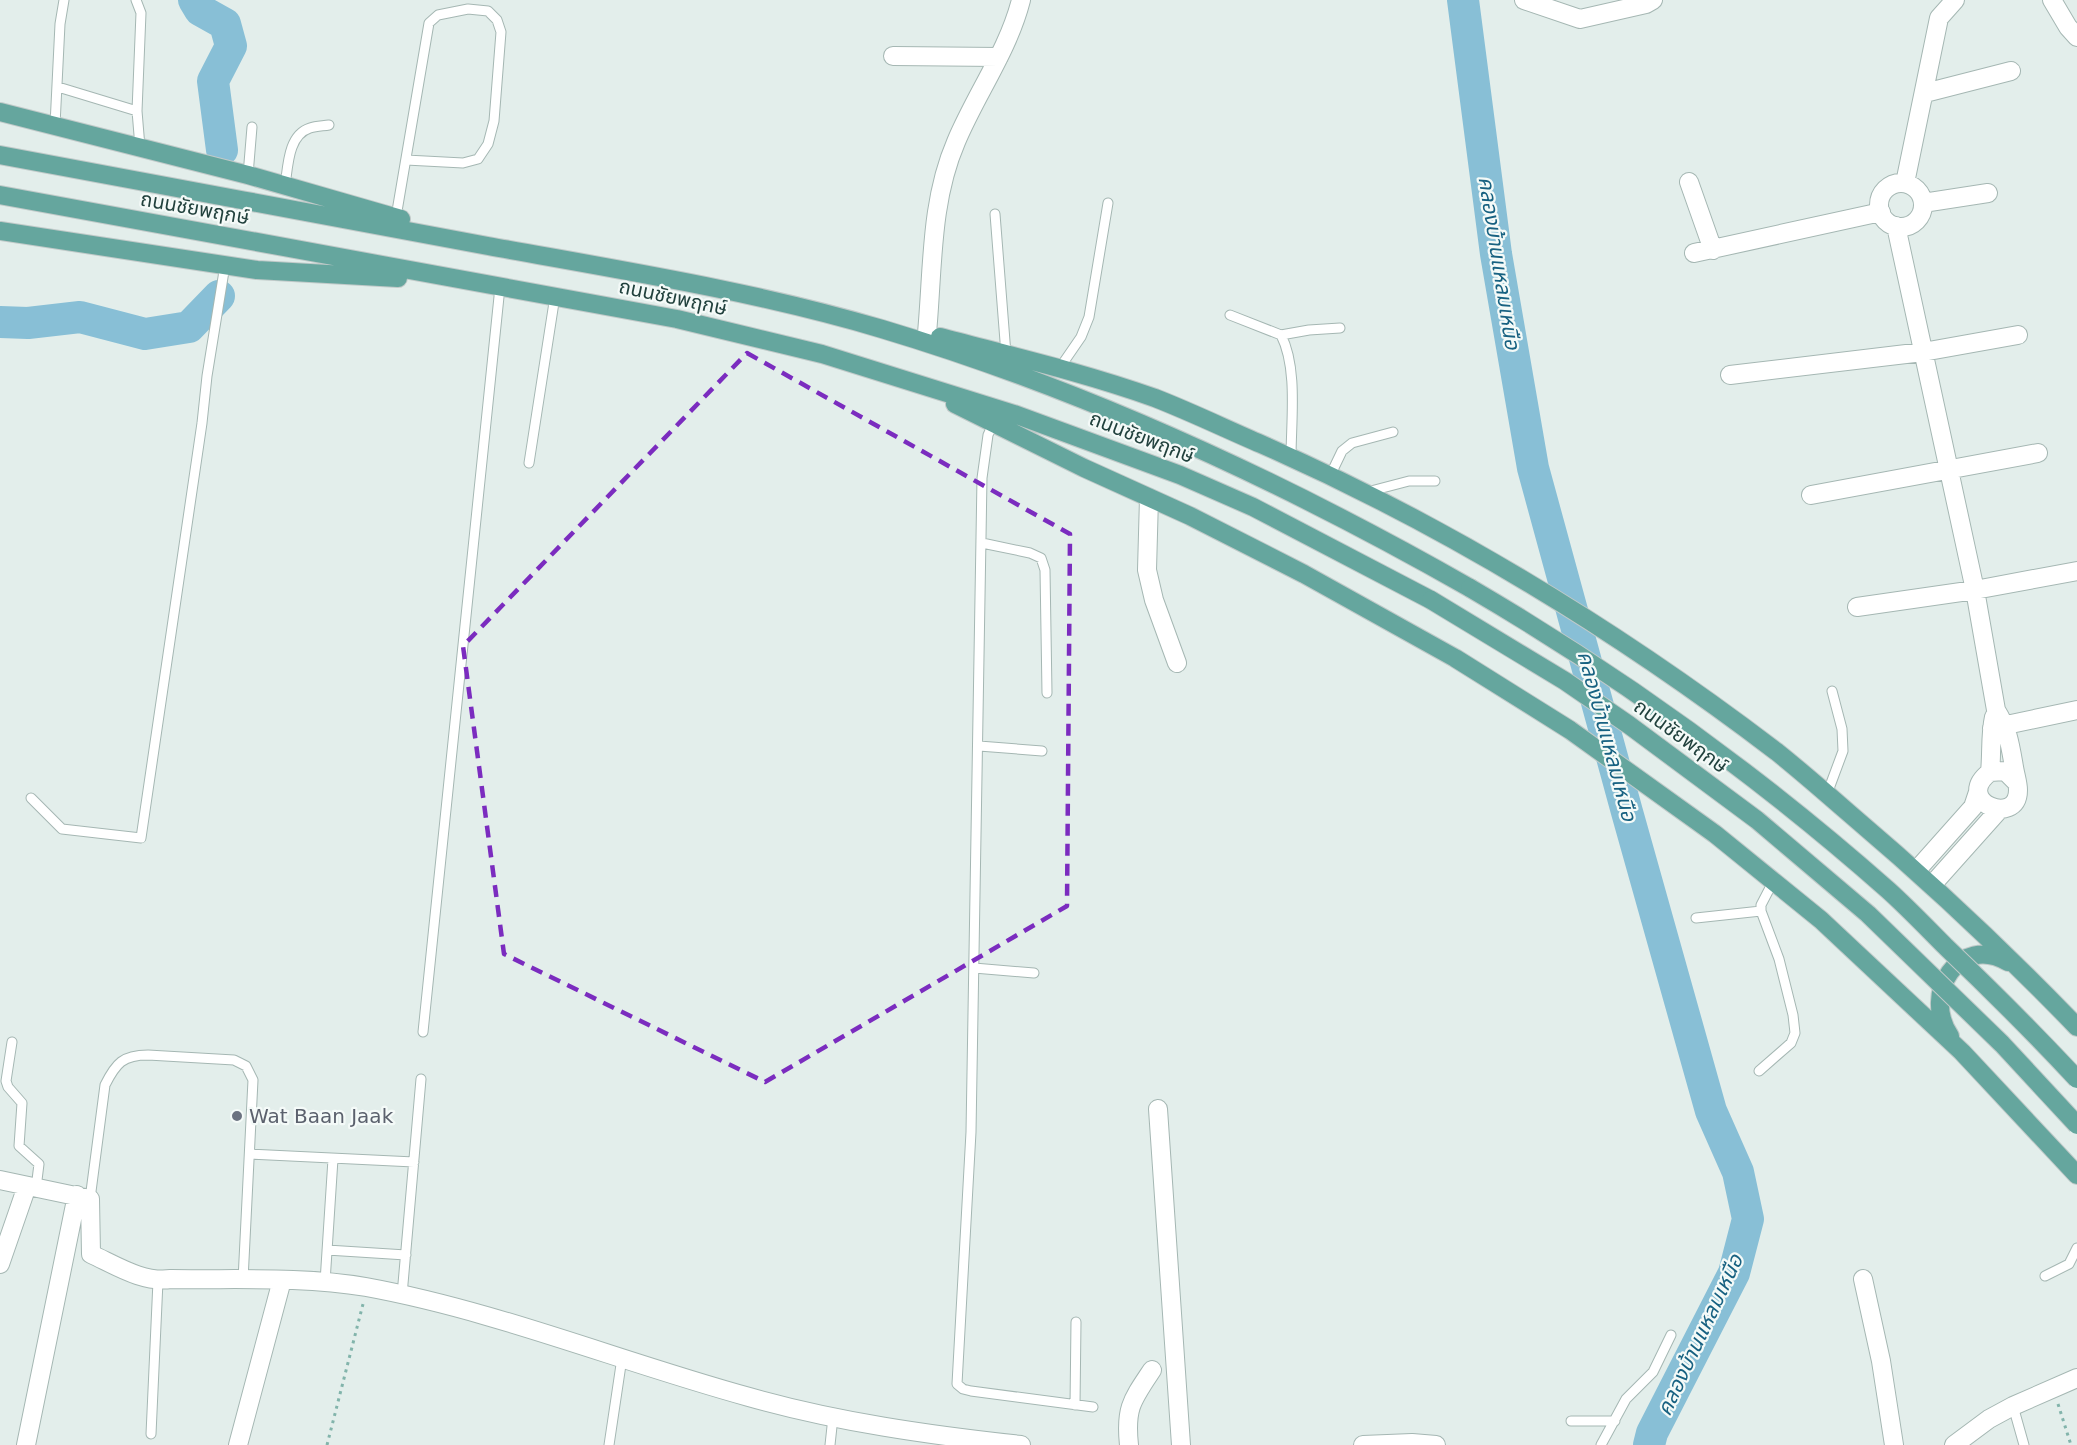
<svg xmlns="http://www.w3.org/2000/svg" width="2077" height="1445" viewBox="0 0 2077 1445" font-family="'DejaVu Sans','Noto Sans Thai',sans-serif">
  <rect width="100%" height="100%" fill="#e3eeeb"/>
  <g fill="none" stroke-linecap="round" stroke-linejoin="round">
    <path stroke="#88bfd6" stroke-width="32" d="M194,0L200,10L225,24L231,46L213,81L222,150
      M1463,0L1496,254L1533,468L1627,812L1711,1111L1738,1172L1748,1219L1734,1273L1652,1433L1649,1445
      M0,322L28,323L80,317L145,334L189,327L219,296"/>
    <g stroke="#a5b7b3" stroke-width="11">
      <path id="service" d="M136,0L141,13L137,111
        M58,87L137,111L140,147
        M55,125L60,24L64,0
        M248,175L252,127
        M285,186C288,166 288,135 310,128C316,126 323,126 329,125
        M995,214L1006,354
        M396,217L429,23L438,15L468,9L488,11L497,20L501,32L494,121L488,144L478,159L463,163L406,160
        M1230,315L1281,335C1298,368 1291,421 1291,458
        M1281,335L1309,330L1340,328
        M1059,369L1081,337L1089,317L1108,203
        M993,424L988,435L982,478L971,1132L957,1384L963,1389L971,1391L1093,1407
        M529,463L555,296
        M1330,476L1342,451L1352,443L1393,432
        M1367,492L1409,481H1435
        M982,543L1030,553L1041,558L1045,570L1047,693
        M979,746L1042,751
        M1827,794L1843,751L1842,729L1832,691
        M31,798L62,829L141,838L202,423L207,376L225,265
        M1696,918L1761,911
        M974,968L1034,973
        M423,1032L500,287
        M12,1042L6,1081L8,1087L22,1103L19,1146L39,1164L36,1188
        M1759,1071L1791,1043L1795,1033L1793,1015L1779,959L1761,911V905L1774,880
        M250,1154L414,1162
        M90,1199L105,1085C116,1063 123,1055 148,1055L234,1060L246,1066L253,1080L243,1280
        M327,1250L406,1255
        M2045,1276L2069,1264L2077,1248
        M325,1282L333,1159
        M402,1295L421,1079
        M1075,1405L1076,1322
        M2013,1406L2024,1445
        M1571,1421H1615
        M151,1434L158,1281
        M609,1445L622,1358
        M830,1445L833,1417
        M1601,1445L1626,1399L1653,1372L1671,1335"/>
    </g>
    <g stroke="#a5b7b3" stroke-width="20">
      <path id="minor" d="M1524,0L1580,19L1646,4L1653,0
        M2052,0L2068,27L2077,37
        M893,56L999,57
        M1925,93L2011,71
        M1689,182L1713,250
        M1905,183L1939,18L1955,0
        M1879 205a22 22 0 1 1 44 0a22 22 0 1 1-44 0Z
        M1923,203L1988,193
        M1896,226L1975,590L1996,710C2008,729 2010,744 2014,767C2015,774 2018,783 2018,790C2018,828 1952,801 1990,772L2005,771L2016,782
        M1694,253L1881,212
        M927,333C933,269 930,202 956,142C976,94 1008,51 1021,0
        M1730,375L1923,352L2018,335
        M1811,495L2038,453
        M1149,498L1147,570L1154,600L1177,663
        M1857,607L1975,590L2077,571
        M1992,728L2077,710
        M1990,772C1992,754 1990,735 1994,717
        M1916,871L1973,807L1978,792
        M1932,885L1999,810
        M1158,1109L1181,1445
        M0,1180L90,1199L91,1254C117,1266 143,1283 171,1279C235,1280 302,1276 366,1287C497,1311 621,1362 749,1397C837,1422 929,1435 1021,1445
        M0,1264L27,1186
        M1863,1279L1881,1361L1894,1445
        M26,1445L77,1195
        M238,1445L282,1280
        M1129,1445C1125,1408 1132,1400 1152,1370
        M1363,1445L1412,1443L1436,1445
        M1954,1445L1989,1419L2013,1406L2077,1378"/>
    </g>
    <g stroke="#c1cac9" stroke-width="20">
      <path id="primary" d="M0,112L248,175L401,219
        M0,155C163,185 325,216 488,246C620,270 754,291 882,329C1089,391 1284,482 1470,588
        M0,195L677,319L822,354L1014,414L1180,475L1253,507L1431,600
        M0,231L257,270L398,278
        M940,337C1012,356 1085,373 1155,398C1191,412 1226,429 1261,444C1445,525 1618,631 1777,752C1802,772 1826,793 1850,814C1929,881 2005,952 2077,1027
        M955,404L1084,468L1190,516L1304,574L1455,658L1570,730L1715,834L1821,920L1962,1052L2077,1175
        M1950,1036C1921,994 1959,933 2008,962"/>
    </g>
    <path stroke="#82b4ab" stroke-width="3" stroke-dasharray="3 4.5" stroke-linecap="butt" d="M2058,1404L2071,1445
      M327,1445L363,1304"/>
    <use href="#service" stroke="#fff" stroke-width="9"/>
    <use href="#minor" stroke="#fff" stroke-width="18"/>
    <use href="#primary" stroke="#65a69e" stroke-width="18"/>
    <g stroke="#c1cac9" stroke-width="20" stroke-linecap="butt">
      <path id="primary-bridge" d="M1470,588C1619,675 1759,776 1888,890C1908,908 1927,928 1946,947C1991,990 2035,1034 2077,1079
        M1431,600L1565,681L1629,725L1757,820L1868,914L2002,1044L2077,1125"/>
    </g>
    <use href="#primary-bridge" stroke="#65a69e" stroke-width="18"/>
  </g>
  <path fill="none" stroke="#7b2cbf" stroke-width="4.5" stroke-dasharray="12 8" stroke-linejoin="round" d="M747,353L1070,534L1067,906L765,1082L504,954L463,646Z"/>
  <circle fill="#6b7280" stroke="#f4faf8" stroke-width="2" cx="237" cy="1116" r="6"/>
  <g text-anchor="middle" stroke-width="4.5" stroke-linejoin="round" paint-order="stroke">
    <g font-size="20" fill="#21413d" stroke="#f4faf8">
      <text transform="translate(195 208) rotate(10)" y="7">ถนนชัยพฤกษ์</text>
      <text transform="translate(673 297) rotate(12)" y="7">ถนนชัยพฤกษ์</text>
      <text transform="translate(1142 437) rotate(21)" y="7">ถนนชัยพฤกษ์</text>
      <text transform="translate(1681 736) rotate(36)" y="7">ถนนชัยพฤกษ์</text>
    </g>
    <g font-size="20" fill="#5b616d" stroke="#f4faf8" text-anchor="start">
      <text x="249" y="1123">Wat Baan Jaak</text>
    </g>
    <g font-size="21" font-style="italic" fill="#176181" stroke="#f4faf8">
      <text transform="translate(1499 263) rotate(81)" y="7">คลองบ้านแหลมเหนือ</text>
      <text transform="translate(1607 736) rotate(75)" y="7">คลองบ้านแหลมเหนือ</text>
      <text transform="translate(1700 1335) rotate(-65)" y="7">คลองบ้านแหลมเหนือ</text>
    </g>
  </g>
</svg>
